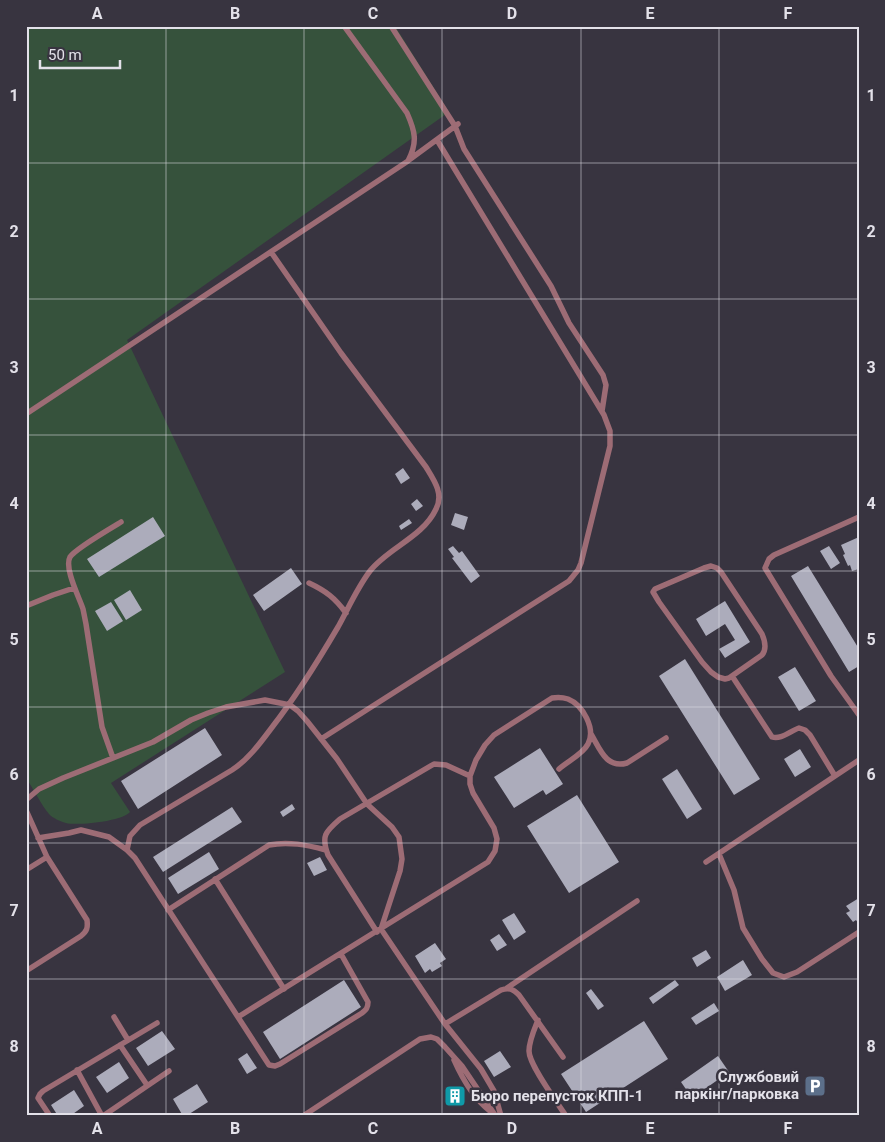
<svg xmlns="http://www.w3.org/2000/svg" width="885" height="1142" viewBox="0 0 885 1142" font-family="Roboto,sans-serif">
  <rect width="100%" height="100%" fill="#383440"/>
  <path fill="#36523c" d="M26,26H395L449,112L127,340L285,672L111,783L130,812C123,821 78,826 66,823C62,822 52,818 49,814C42,806 33,788 26,778Z"/>
  <path fill="#acacbb" d="M403,468L410,478L401,484L395,474Z
    M417,499L423,506L416,511L411,504Z
    M455,513L468,517L464,530L451,525Z
    M153,517L165,536L99,577L87,559Z
    M409,519L412,523L401,530L399,526Z
    M859,537V569L852,571L850,565L848,566L843,555L845,554L841,545Z
    M453,546L459,553L462,551L480,576L471,583L452,558L454,557L448,549Z
    M829,546L840,563L831,569L820,551Z
    M808,566L859,649V666L849,672L791,576Z
    M291,568L302,584L264,611L253,595Z
    M130,590L142,610L126,620L114,600Z
    M725,601L750,642L725,658L719,649L735,640L725,624L706,636L696,619Z
    M111,602L123,621L107,631L95,611Z
    M685,659L760,779L734,795L659,676Z
    M795,667L816,701L799,711L778,677Z
    M205,728L222,755L138,809L121,781Z
    M540,748L563,784L546,795L543,790L514,808L494,777Z
    M800,749L811,767L795,777L784,759Z
    M677,769L702,809L687,819L662,779Z
    M577,795L619,862L569,893L527,826Z
    M292,804L295,809L283,817L280,812Z
    M232,807L242,822L163,872L153,857Z
    M209,852L219,869L178,894L168,878Z
    M320,857L327,870L314,876L307,863Z
    M859,898V924L856,920L853,922L846,913L850,911L846,906Z
    M514,913L526,932L514,940L502,920Z
    M499,934L507,945L497,951L490,940Z
    M435,943L446,959L440,963L442,966L432,972L430,969L425,973L415,956Z
    M706,950L711,958L697,967L692,958Z
    M743,960L752,975L725,991L717,977Z
    M344,980L361,1007L280,1059L263,1032Z
    M675,980L679,985L653,1004L649,998Z
    M591,989L604,1006L598,1010L586,993Z
    M714,1003L719,1011L696,1025L691,1018Z
    M644,1021L668,1059L586,1112L561,1074Z
    M162,1031L175,1049L148,1066L136,1048Z
    M500,1051L511,1067L494,1077L484,1061Z
    M247,1053L257,1068L247,1074L238,1059Z
    M718,1056L729,1072L692,1098L681,1082Z
    M119,1062L129,1078L107,1093L96,1077Z
    M197,1084L208,1102L186,1116H183L173,1099Z
    M458,1087L465,1096L453,1105L446,1096Z
    M74,1090L84,1106L70,1116H58L51,1105Z"/>
  <g fill="none" stroke-linecap="round" stroke-linejoin="round">
    <path stroke="#9d6c75" stroke-width="5.5" d="M391,26L455,126L464,149L551,286L569,323L603,375L606,385L602,411
      M409,160L458,124
      M26,414L408,161C418,142 415,131 407,113L344,26
      M859,517L774,555L769,559L765,568L831,676L859,715
      M711,566L717,568L721,572L762,634C765,641 767,649 762,655L729,678L725,679L718,677L711,672L702,662L659,602L653,592L655,589L704,568Z
      M309,583C326,591 335,598 346,613
      M26,606L53,595L74,588
      M732,676L772,737C781,740 790,731 799,728L805,730L810,735L835,776
      M591,734C600,749 606,769 627,763L666,738
      M321,739L569,581L578,570L581,563L610,446V431L604,415L437,140
      M113,758L102,727L86,624C85,619 84,614 83,609C79,597 64,568 70,557C75,549 111,528 121,522
      M26,800L39,789L63,778L153,742L191,720L208,713L226,707L265,700L290,705L298,711L307,721L337,759L367,804L392,827L399,837L402,859L400,871L381,929L445,1024L481,1069L494,1091L501,1116
      M26,810L47,857L87,920C88,928 87,931 81,936L26,971
      M38,838L69,833L81,830L109,837L127,850L135,858L269,1065L275,1066L280,1064L362,1013C366,1010 368,1008 368,1002L341,954
      M127,850L130,836L140,825L232,770C249,759 261,742 273,726C297,695 318,661 338,627C348,609 357,588 370,571C388,548 423,537 436,509C444,494 434,480 426,467L341,353L271,252
      M719,854L734,890L743,928L762,959L773,973L784,977L797,972L859,932
      M706,862L859,760
      M26,870L47,857
      M215,879L284,989
      M168,910L269,845C288,841 307,845 326,850
      M377,932L328,855C321,836 325,832 340,819L434,764L446,765L470,776
      M507,988L637,901
      M114,1017L128,1040
      M238,1017L488,862L495,851L497,839L494,828L473,793L470,784V776L476,760L485,745L494,735L552,698C558,697 562,697 568,699C583,705 596,729 588,744C583,754 568,761 559,769
      M538,1020C534,1030 529,1041 529,1051C529,1065 557,1102 566,1116
      M445,1024L501,990C509,987 513,989 519,995L563,1057
      M120,1045L147,1085
      M454,1060C462,1078 474,1099 490,1111
      M77,1070L102,1116
      M50,1116L38,1098L40,1094L43,1091L157,1023
      M103,1116L169,1071
      M303,1116L420,1039L431,1037L437,1039L445,1047L462,1066L495,1115"/>
  </g>
  <path fill="none" stroke="#e3e1e9" stroke-width="1" stroke-opacity="0.55" d="M166,26V1116M304,26V1116M442,26V1116M581,26V1116M719,26V1116M26,163H859M26,299H859M26,435H859M26,571H859M26,707H859M26,843H859M26,979H859"/>
  <defs>
    <g id="parking-square" transform="scale(1.125)"><rect x="-9" y="-9" width="18" height="18" rx="4" fill="#5c6f8a" stroke="#383440"/><path d="M-3.5-5.5H1a3.5 3.5 0 0 1 0 7H-1V5.5H-3.5ZM-1-3.4V-.6H.8a1.4 1.4 0 0 0 0-2.8Z" fill="#fff"/></g>
    <g id="building-square" transform="scale(1.125)"><rect x="-9" y="-9" width="18" height="18" rx="4" fill="#0f9aa8" stroke="#383440"/><path d="M-4-6H4V6H1V3H-1V6H-4ZM-2.5-4.3h1.7v1.8h-1.7ZM.8-4.3h1.7v1.8H.8ZM-2.5-1h1.7V.8h-1.7ZM.8-1h1.7V.8H.8Z" fill="#fff"/></g>
  </defs>
  <g fill-rule="evenodd">
    <use href="#parking-square" x="815" y="1086"/>
    <use href="#building-square" x="455" y="1096"/>
  </g>
  <g text-anchor="middle" stroke-width="5" stroke-linejoin="round" paint-order="stroke">
    <g font-size="15" font-weight="bold" fill="#e3e1e9" stroke="#383440" text-anchor="end">
      <text x="799" y="1082">Службовий<tspan x="799" dy="17">паркінг/парковка</tspan></text>
      <text x="471" y="1101" text-anchor="start">Бюро перепусток КПП-1</text>
    </g>
  </g>
  <rect width="885" height="1142" fill="none" stroke="#383440" stroke-width="55"/>
  <path d="M40 60v8h80v-8" fill="none" stroke="#e3e1e9" stroke-width="2.5"/>
  <text x="48" y="60" font-size="15" fill="#e3e1e9" stroke="#383440" stroke-width="4" paint-order="stroke">50 m</text>
  <rect x="28" y="28" width="830" height="1086" fill="none" stroke="#e3e1e9" stroke-width="2"/>
  <g font-size="16" text-anchor="middle" font-weight="bold" fill="#e3e1e9">
    <text x="97" y="19">A</text>
    <text x="235" y="19">B</text>
    <text x="373" y="19">C</text>
    <text x="512" y="19">D</text>
    <text x="650" y="19">E</text>
    <text x="788" y="19">F</text>
    <text x="14" y="101">1</text>
    <text x="871" y="101">1</text>
    <text x="14" y="237">2</text>
    <text x="871" y="237">2</text>
    <text x="14" y="373">3</text>
    <text x="871" y="373">3</text>
    <text x="14" y="509">4</text>
    <text x="871" y="509">4</text>
    <text x="14" y="645">5</text>
    <text x="871" y="645">5</text>
    <text x="14" y="780">6</text>
    <text x="871" y="780">6</text>
    <text x="14" y="916">7</text>
    <text x="871" y="916">7</text>
    <text x="14" y="1052">8</text>
    <text x="871" y="1052">8</text>
    <text x="97" y="1134">A</text>
    <text x="235" y="1134">B</text>
    <text x="373" y="1134">C</text>
    <text x="512" y="1134">D</text>
    <text x="650" y="1134">E</text>
    <text x="788" y="1134">F</text>
  </g>
</svg>
